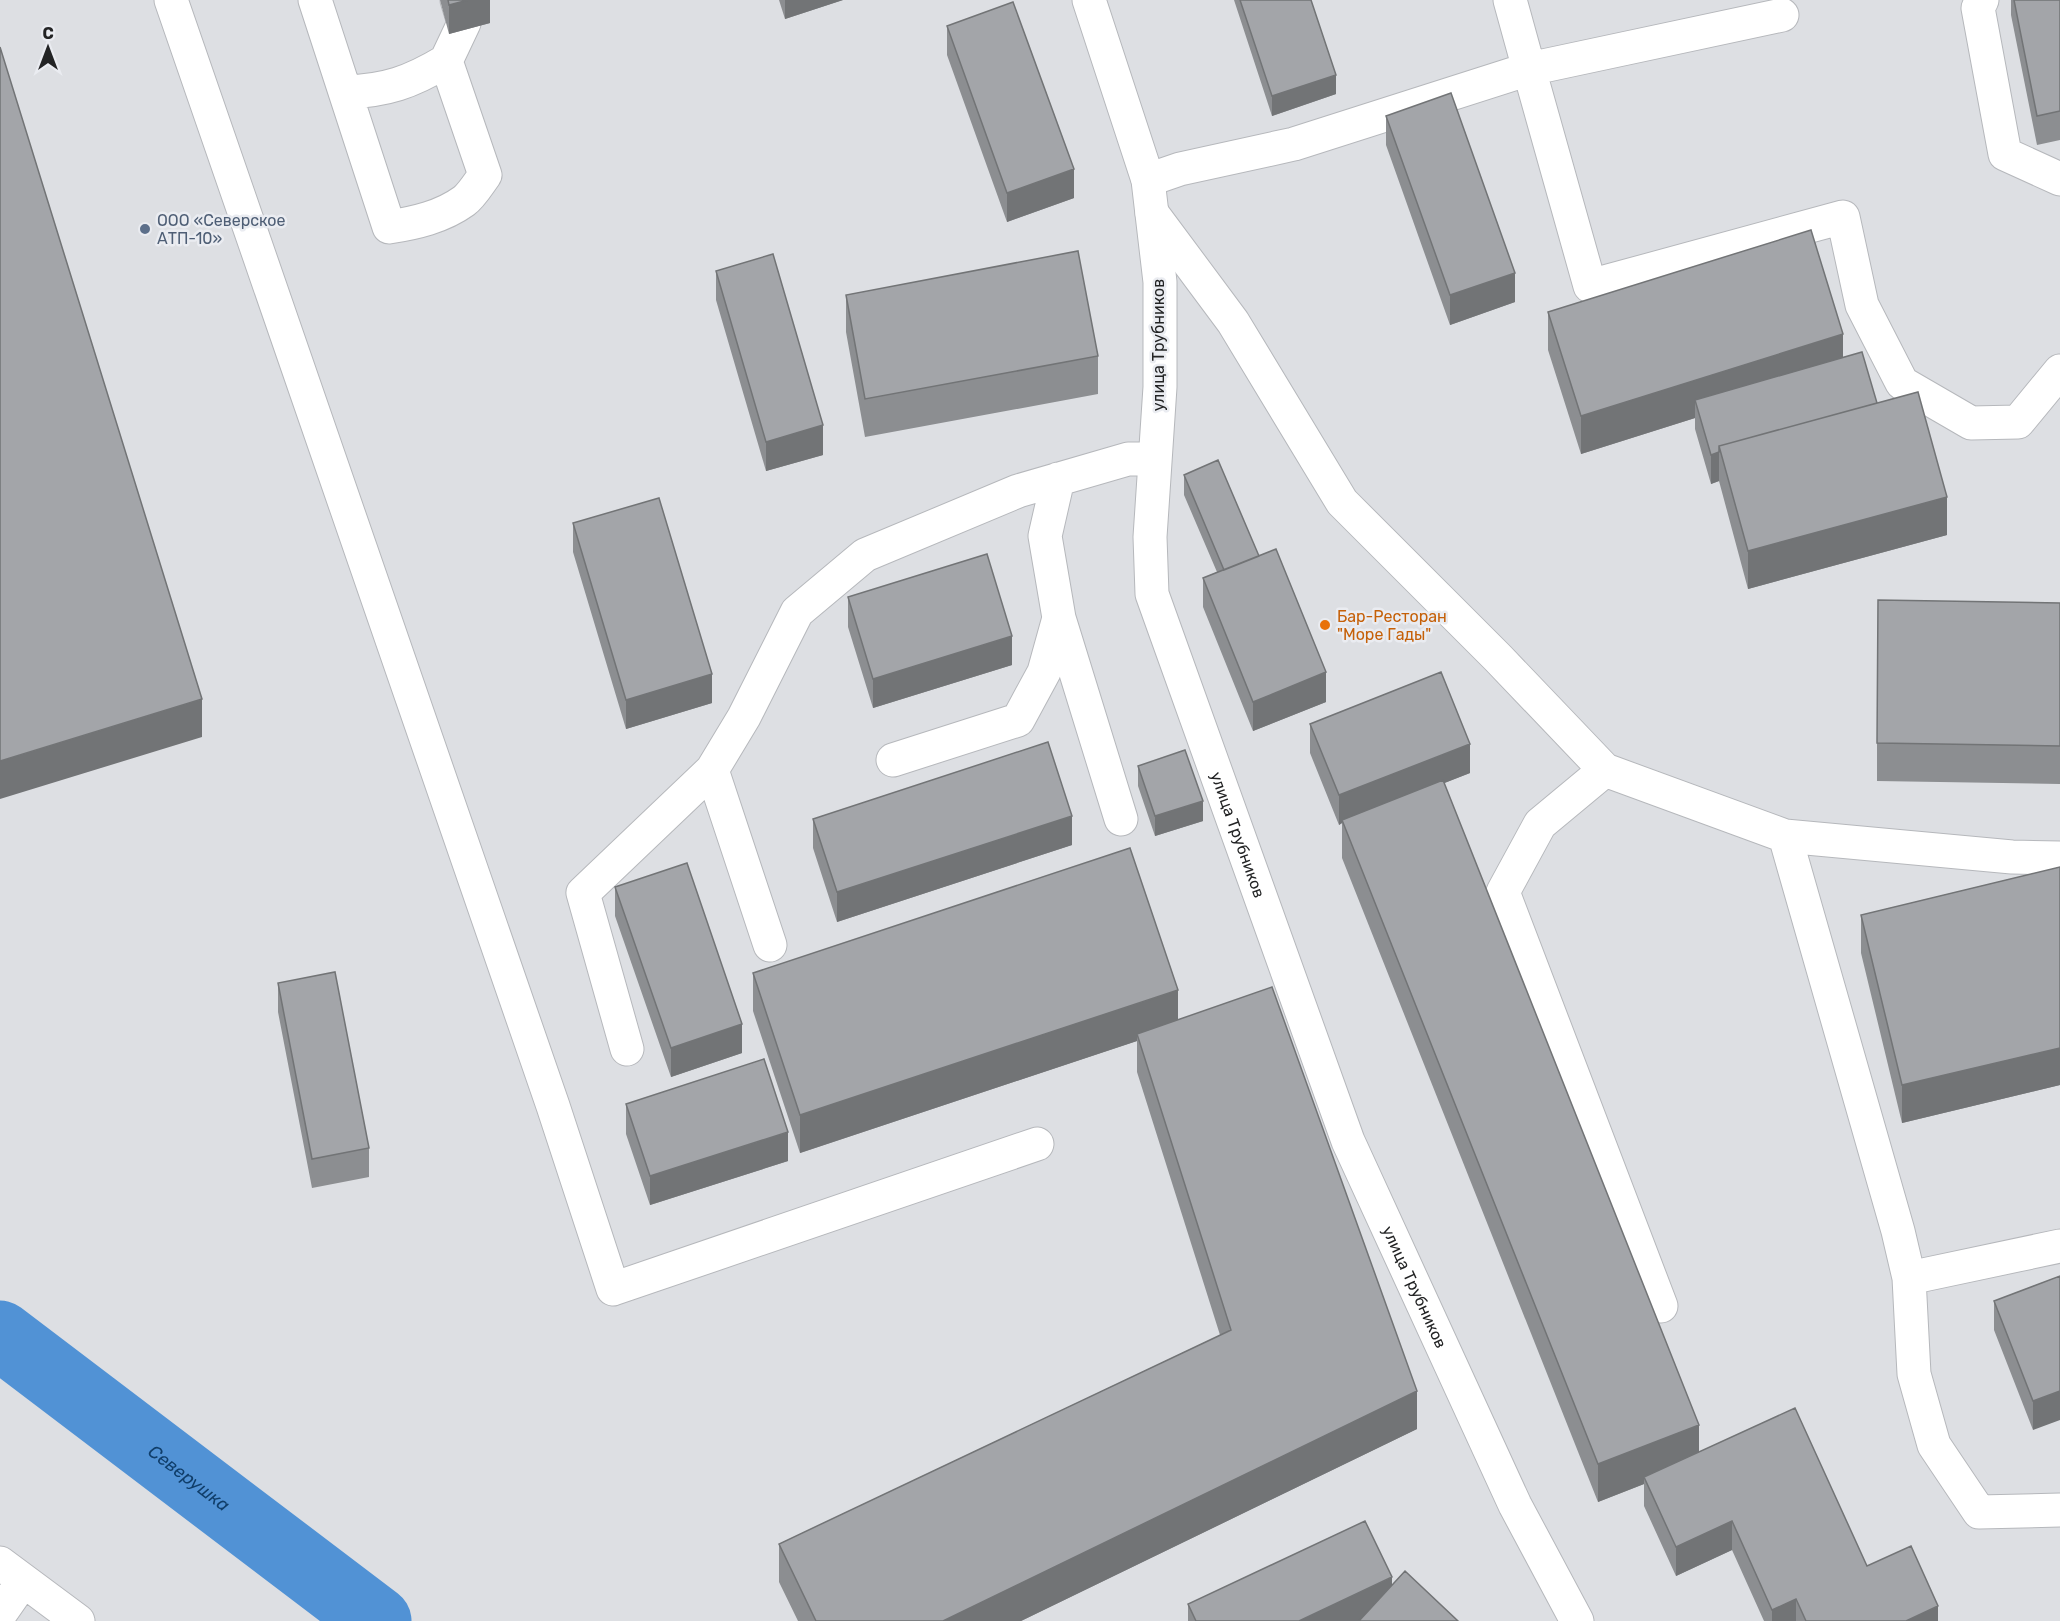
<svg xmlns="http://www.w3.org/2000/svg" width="2060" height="1621" viewBox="0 0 2060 1621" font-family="Rubik,sans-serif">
  <rect width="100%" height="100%" fill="#dddfe3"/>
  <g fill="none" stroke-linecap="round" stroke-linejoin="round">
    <path stroke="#5192d5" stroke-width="69" id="s1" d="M0,1335L377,1621"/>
    <g stroke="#b6b8bc" stroke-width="35">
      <path id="minor" d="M171,0L553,1106L613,1289L1037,1144
        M315,0L389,227C415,223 442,217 464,201C472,195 479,183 485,175L446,61L464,23L457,0
        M1982,0L1978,8L2005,154L2060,179
        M1782,15L1529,69L1590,286L1843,217L1862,305L1902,383L1971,423L2018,422L2060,371
        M345,92C386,91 411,82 446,61
        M1148,180L1180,169L1294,144L1529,69L1510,0
        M1152,213L1233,322L1342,502L1498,658L1605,770L1785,836L2012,857L2060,858
        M1058,479L1045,536L1059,618L1121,819
        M893,760L1018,720L1044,672L1059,618
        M712,770L770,945
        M1605,770L1540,824L1503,892L1661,1306
        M1785,836L1898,1231L1909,1278L1914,1374L1934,1445L1979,1512L2060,1510
        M627,1049L583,893L712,770L744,717L797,612L865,555L1018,491L1128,459H1154
        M1909,1278L2060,1246
        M0,1563L78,1621
        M0,1614L23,1581"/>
    </g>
    <g stroke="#b6b8bc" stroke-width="35">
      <g id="major">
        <path id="s2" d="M1089,0L1148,180L1160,282V387L1150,537L1152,594L1348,1141L1515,1505L1577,1621"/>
      </g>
    </g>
    <use href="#minor" stroke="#fff" stroke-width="33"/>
    <use href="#major" stroke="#fff" stroke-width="33"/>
  </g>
  <path fill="#8c8e91" d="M440,0H490V23L449,34Z
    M779,0H843L785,19Z
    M1234,0H1311L1336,94L1272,116Z
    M2011,0H2060V140L2037,145L2011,15Z
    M947,26L1074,198L1007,222L947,55Z
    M1386,116L1515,302L1450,325L1386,145Z
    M716,271L823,455L766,471L716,300Z
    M846,295L1098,356V394L865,437L846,332Z
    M1548,312L1843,358L1877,403L1947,535L1748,589L1719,481L1711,484L1695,429V418L1581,454L1548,350Z
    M1184,475L1259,556L1326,702L1253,731L1203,607V578L1217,572L1184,495Z
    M573,523L712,703L626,729L573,552Z
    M848,597L1012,665L873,708L848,627Z
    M2060,603V784L1877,781V743Z
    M1310,724L1470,773L1444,783L1699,1452L1867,1566L1938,1621H1764L1732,1550L1676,1576L1644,1506V1484L1598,1502L1342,858V823L1339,825L1310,753Z
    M1138,766L1203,821L1155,836L1138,786Z
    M813,819L1072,845L837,922L813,848Z
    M2060,867V1085L1902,1123L1861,953V915Z
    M615,887L742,1053L671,1077L615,916Z
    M753,973L1178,1019L1417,1429L1021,1621H798L779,1582V1544L1220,1335L1137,1072V1041L800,1153L753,1011Z
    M278,983L369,1148V1177L312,1188L278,1012Z
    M626,1104L788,1161L650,1205L626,1134Z
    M2060,1276L2033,1430L1994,1330V1301Z
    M1392,1586L1458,1621H1188V1604Z"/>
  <path fill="#727476" d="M468,0H490V23L449,34V5Z
    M785,0H843L785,19Z
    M1336,75V94L1272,116V96Z
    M1074,169V198L1007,222V193Z
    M1515,273V302L1450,325V295Z
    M1843,334V372L1695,400V418L1581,454V416Z
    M823,425V455L766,471V442Z
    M1719,452V481L1711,484V455Z
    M1947,497V535L1748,589V551Z
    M1012,636V665L873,708V679Z
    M1326,672V702L1253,731V702Z
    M712,674V703L626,729V700Z
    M202,699V737L0,799V761Z
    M1470,744V773L1343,823L1342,820V823L1339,825V795Z
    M1203,801V821L1155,836V816Z
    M1072,816V845L837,922V892Z
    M1178,990V1028L1137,1034V1041L800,1153V1115Z
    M742,1024V1053L671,1077V1048Z
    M2060,1048V1085L1902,1123V1085Z
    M788,1132V1161L650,1205V1176Z
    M1417,1391V1429L1021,1621H943Z
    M2060,1391V1420L2033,1430V1401Z
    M1699,1425V1463L1644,1477V1484L1598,1502V1464Z
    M1732,1521V1550L1676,1576V1547Z
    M1392,1577V1606L1360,1621H1299Z
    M1796,1599V1621H1772V1610Z
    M1938,1606V1621H1906Z"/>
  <path fill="#a3a5a9" stroke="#727476" stroke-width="1.5" d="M448,0H468L449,5Z
    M1240,0H1311L1336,75L1272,96Z
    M2014,0H2060V111L2037,116Z
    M1013,2L1074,169L1007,193L947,26Z
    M0,47L202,699L0,761Z
    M1451,93L1515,273L1450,295L1386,116Z
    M1811,230L1843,334L1581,416L1548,312Z
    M1078,251L1098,356L865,399L846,295Z
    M773,254L823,425L766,442L716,271Z
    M1862,352L1877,403L1719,446V452L1711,455L1695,400Z
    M1918,392L1947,497L1748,551L1719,446Z
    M1218,460L1259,556L1224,570L1184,475Z
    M659,498L712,674L626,700L573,523Z
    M1276,549L1326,672L1253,702L1203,578Z
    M987,554L1012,636L873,679L848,597Z
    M1878,600L2060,603V746L1877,743Z
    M1441,672L1470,744L1339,795L1310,724Z
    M1048,742L1072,816L837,892L813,819Z
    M1185,750L1203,801L1155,816L1138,766Z
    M1443,780L1699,1425L1598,1464L1342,820Z
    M1130,848L1178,990L800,1115L753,973Z
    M687,863L742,1024L671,1048L615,887Z
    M2060,867V1048L1902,1085L1861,915Z
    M335,972L369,1148L312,1159L278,983Z
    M1272,987L1417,1391L943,1621H816L779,1544L1231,1330L1137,1034Z
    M764,1059L788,1132L650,1176L626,1104Z
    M2060,1276V1391L2033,1401L1994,1301Z
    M1795,1408L1867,1566L1911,1546L1938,1606L1906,1621H1806L1796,1599L1772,1610L1732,1521L1676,1547L1644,1477Z
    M1365,1521L1392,1577L1299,1621H1196L1188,1604Z
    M1405,1571L1458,1621H1359Z"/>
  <circle fill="#5c6f8a" stroke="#eaecf1" stroke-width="2" cx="145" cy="229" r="6"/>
  <circle fill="#e8710a" stroke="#eaecf1" stroke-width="2" cx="1325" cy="625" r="6"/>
  <g text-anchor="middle" stroke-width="5" stroke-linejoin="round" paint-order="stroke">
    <g font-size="16" fill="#4e5e75" stroke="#eaecf1" text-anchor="start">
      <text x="157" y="226">ООО «Северское<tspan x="157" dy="18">АТП-10»</tspan></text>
    </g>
    <g font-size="16" fill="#232425" stroke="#eaecf1">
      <text transform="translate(1158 345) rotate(-90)" y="6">улица Трубников</text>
      <text dy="6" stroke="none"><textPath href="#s2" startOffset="860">улица Трубников</textPath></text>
      <text dy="6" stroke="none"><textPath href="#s2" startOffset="1346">улица Трубников</textPath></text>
    </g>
    <g font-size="16" fill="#c56008" stroke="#eaecf1" text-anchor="start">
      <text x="1337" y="622">Бар-Ресторан<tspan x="1337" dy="18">"Море Гады"</tspan></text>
    </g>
    <g font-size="18" font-style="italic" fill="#103e6a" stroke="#eaecf1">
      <text dy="6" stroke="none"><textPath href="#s1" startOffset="237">Северушка</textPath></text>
    </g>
  </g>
  <g transform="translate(48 48)" stroke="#eaecf1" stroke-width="4.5" paint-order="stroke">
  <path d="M0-4.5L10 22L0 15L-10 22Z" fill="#232425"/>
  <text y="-9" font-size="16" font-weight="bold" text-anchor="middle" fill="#232425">С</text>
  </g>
</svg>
